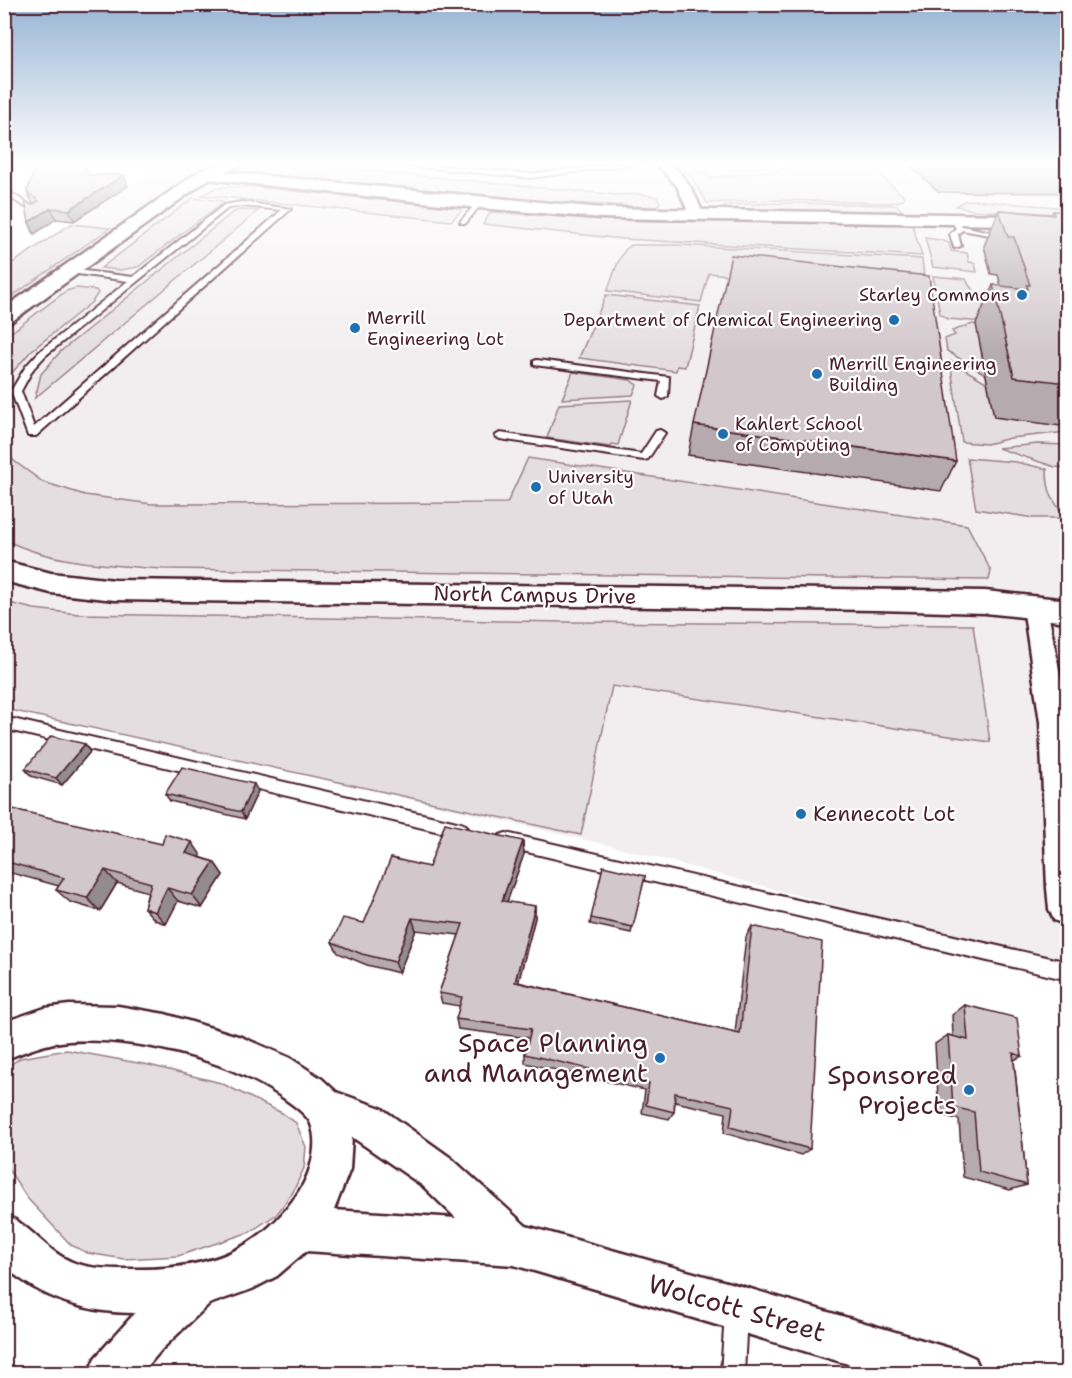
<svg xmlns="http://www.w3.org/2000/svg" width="1072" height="1378" viewBox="0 0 1072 1378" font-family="'Shantell Sans',sans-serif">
  <rect width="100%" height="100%" fill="#fff"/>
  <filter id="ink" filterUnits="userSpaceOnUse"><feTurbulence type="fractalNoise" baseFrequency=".0167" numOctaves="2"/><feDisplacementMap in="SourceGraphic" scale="12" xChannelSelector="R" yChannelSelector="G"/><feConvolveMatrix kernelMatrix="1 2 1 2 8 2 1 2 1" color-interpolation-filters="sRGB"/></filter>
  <g filter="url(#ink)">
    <path fill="#f2eeef" d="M164,163H1067V967L612,846L5,706V268Z"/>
    <path fill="#e5dee0" stroke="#987e86" stroke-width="1.5" d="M242,163H286L618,195L640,194L657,197L660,203L655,207L545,202L242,172L246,168L239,167Z
      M675,163H711L694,165L711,178L829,163H866L905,197L901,201L890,203L778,200L707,203L692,178Z
      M225,187H253L459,208L461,211L451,221L202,195L214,189Z
      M193,198L224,201L138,267L120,270L101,268Z
      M974,200L1067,208V216L973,210L956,206L964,201Z
      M782,203L897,205L902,211L725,209L724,205Z
      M239,210L258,211L35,398L41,374L61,351L232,213Z
      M491,212L602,220L912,224L922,256L623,239L483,224Z
      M71,224L110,228L5,301V268Z
      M925,238L941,240L949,243L951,251L967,253L969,262L975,263L977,272L933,267Z
      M632,245H681L922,259L925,285L889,293L709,273L701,302L607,291C613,278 619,250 632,245Z
      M933,276L966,279C971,294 985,296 995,307C1000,312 1004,318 1008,324L948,319L940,314Z
      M76,288L96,290L98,293L92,302L31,351L5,381V337L66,291Z
      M606,295L700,306L685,367L677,366L676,371L579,358Z
      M973,324L1024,329L993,379L947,351L945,339L955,335L952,331Z
      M950,361L1067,429V432L1010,438L987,444L962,442Z
      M573,372L630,380L637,385L633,395L562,399Z
      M632,400L618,445L612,444L611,447L547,438L559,404Z
      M1038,444L1067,445V468L1055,467L998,448Z
      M5,449L14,461L43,482L85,495L152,504L507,503L528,458L967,525L991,571L989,580L163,569C109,565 54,564 5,540Z
      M967,458L1016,462L1047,469C1047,492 1052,501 1067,518H1034L976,509Z
      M5,602L34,609L79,614L569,622L973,625L990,742L612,686L581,835L5,709Z
      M67,1050L149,1065L221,1083L282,1113L296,1123L306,1147L304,1168L293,1192L277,1214L250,1232L178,1256L124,1259L87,1253L71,1245L27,1198L5,1164V1069L20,1058Z"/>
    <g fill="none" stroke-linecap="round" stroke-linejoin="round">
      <g stroke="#4a1f2b" stroke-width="4">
        <path id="service" d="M384,163H403L530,174L628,163H644L530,178Z
          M4,188L42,213L37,214L4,194Z
          M242,202L291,209L36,436H28L11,391L26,366L39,352L128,281L71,273L67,271L68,269L133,277L224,205ZM242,206L282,210L34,427L21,391L33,369L45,356L228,208Z
          M477,202L482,203L466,223H462L460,222Z
          M952,215L962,226L1010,236L1006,238L962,230L958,234L961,246L954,248L950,234L956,228L949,217Z
          M537,360L669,377L668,396L663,399L658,396L661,381L534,365V361Z
          M660,430L665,433L648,459L644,460L500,439L495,436L500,433L641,454L656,431Z
          M4,717L461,823L466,825L469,830L466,835L461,837L4,729Z
          M506,833L1068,962V980L506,847L500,845L498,840L500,835Z
          M736,1302L744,1305L747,1313L744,1374H721L725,1313L728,1305Z"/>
      </g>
      <g stroke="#4a1f2b" stroke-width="5">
        <path id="minor" d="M656,163H669C686,177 696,194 703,215L701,218H691L677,186Z
          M1035,598L1044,601L1047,607L1068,716L1066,925L1054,920L1049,909L1047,888L1040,722L1023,607L1026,601Z
          M69,1005L118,1006L165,1014L241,1037L290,1058L322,1079L336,1092L381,1108L451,1158L526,1226L737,1285L959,1351L975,1358L982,1374H882L514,1265L306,1251L277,1276L252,1289L209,1304L162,1349L141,1374H88L95,1358L135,1313C86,1313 42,1299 4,1266V1214C31,1225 47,1253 75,1263C94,1270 118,1269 138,1269C208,1269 261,1251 300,1190C311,1172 319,1145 311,1124C308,1116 296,1107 289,1102C234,1060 138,1037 69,1041C45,1043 26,1051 4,1060V1022L45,1008ZM352,1137L423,1186L456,1218L334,1210L350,1169Z"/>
      </g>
      <g stroke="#4a1f2b" stroke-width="5">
        <path id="tertiary" d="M204,170L602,208L1068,216V226L602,218L479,208L198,178L196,175L198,172Z"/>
      </g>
      <g stroke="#4a1f2b" stroke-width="5">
        <path id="secondary" d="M222,163H243L240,166L210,178L11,322L4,324V308L198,172Z
          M4,561L51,573L115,580L985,591L1068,600V622L985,613L877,610L115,600L51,593L4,581Z"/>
      </g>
      <use href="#service" fill="#fff" fill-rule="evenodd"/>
      <use href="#minor" fill="#fff" fill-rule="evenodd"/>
      <use href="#tertiary" fill="#fff" fill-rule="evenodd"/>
      <use href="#secondary" fill="#fff" fill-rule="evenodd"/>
    </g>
    <path fill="#b5abaf" stroke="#4a1f2b" stroke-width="1.5" d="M37,163H84L88,175H124L128,186L74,221L56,219L34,234L29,222L33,204L27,192Z
      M907,163H1068V193L939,192Z
      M999,210L1051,214L1053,211L1068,212V427L994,417L976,324L993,285L1001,286L998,275L991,274L984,246Z
      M694,425L956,461L941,491L688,455Z
      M85,744L90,752L62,785L31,776L25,769Z
      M258,791L245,819L170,801L165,794Z
      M4,807L201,855L200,857L214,862L223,875L202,908L178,901L166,924L155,920L144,908L148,892L117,883L100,911L70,902L56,890L59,886L8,872L4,877Z
      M524,854L507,902L535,906V918L518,982L735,1033L746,937L752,926L810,1149L801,1155L724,1133L726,1113L675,1102L674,1112L669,1119L642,1113L645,1090L525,1063V1054L529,1038L458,1029L456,1019L460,1006L442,1003L439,993L459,935L416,930L399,973L367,965L338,953L332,942L364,923L429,867Z
      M645,876L631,933L590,924L591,918Z
      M965,1005L1022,1056L1014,1060L1027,1185L1010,1190L963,1177L959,1120L939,1114L935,1044L948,1035L953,1036L952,1015Z"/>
    <path fill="#938b8e" stroke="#4a1f2b" stroke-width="1.5" d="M124,175L128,186L74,221L69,210Z
      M51,208L56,219L34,234L29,222Z
      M85,744L90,752L62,785L56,778Z
      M254,784L258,791L245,819L241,812Z
      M523,841L524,854L503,913L502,901Z
      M192,842L201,855L196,866L186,853Z
      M214,862L223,875L202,908L192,895Z
      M4,868L8,872L4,877Z
      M105,870L117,883L100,911L87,898Z
      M167,888L178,901L166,924L155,912Z
      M535,906V918L516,992L515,982Z
      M412,918L416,930L399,973L395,962Z"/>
    <path fill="#d2c7cb" stroke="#4a1f2b" stroke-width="1.5" d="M37,163H84L88,175H124L69,210L51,208L29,222L25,201L32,205L39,201L27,192Z
      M999,210L1054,215L1053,211L1068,212V383L1014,377L993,285L1028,289L1027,285H1030L1014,237H1008Z
      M731,255L929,276L956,461L694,425Z
      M51,736L85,744L56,778L25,769Z
      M182,767L254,784L241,812L165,794Z
      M4,807L162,844L165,834L192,842L186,853L214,862L192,895L167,888L155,912L144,908L151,883L105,870L87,898L56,890L64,878L4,861Z
      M445,823L523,841L502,901L535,906L515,982L740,1034L752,926L822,942L810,1149L730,1127L733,1106L675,1093L674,1112L646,1105L649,1083L525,1054L531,1029L456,1019L462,997L439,993L463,924L412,918L395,962L362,954L332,942L343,918L364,923L391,858L429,867Z
      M603,866L645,876L633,927L591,918Z
      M965,1005L1017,1018L1022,1056L1013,1053L1027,1185L979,1172L974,1112L953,1107L948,1035L968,1040Z"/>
  </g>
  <linearGradient id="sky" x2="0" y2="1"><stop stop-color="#98b4d4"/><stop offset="0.46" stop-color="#fff"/><stop offset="1" stop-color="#fff" stop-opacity="0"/></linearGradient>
  <rect width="1072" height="356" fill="url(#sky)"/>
  <g fill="#1f6fb2" stroke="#fff" stroke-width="2">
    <circle cx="1022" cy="295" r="6"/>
    <circle cx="894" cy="320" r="6"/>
    <circle cx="355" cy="328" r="6"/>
    <circle cx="817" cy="374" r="6"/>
    <circle cx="723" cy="434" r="6"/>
    <circle cx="536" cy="487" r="6"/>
    <circle cx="801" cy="814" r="6"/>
    <circle cx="660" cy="1058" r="6"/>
    <circle cx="969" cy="1090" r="6"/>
  </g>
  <g text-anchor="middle" stroke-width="4.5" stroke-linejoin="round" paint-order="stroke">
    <g font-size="18" fill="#4a1f2b" stroke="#fff" text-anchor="start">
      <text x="1010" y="301" text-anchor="end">Starley Commons</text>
      <text x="367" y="324">Merrill<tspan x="367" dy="21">Engineering Lot</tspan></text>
      <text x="882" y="326" text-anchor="end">Department of Chemical Engineering</text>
      <text x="829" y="370">Merrill Engineering<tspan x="829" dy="21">Building</tspan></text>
      <text x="735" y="430">Kahlert School<tspan x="735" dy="21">of Computing</tspan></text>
      <text x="548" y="483">University<tspan x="548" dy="21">of Utah</tspan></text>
    </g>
    <g font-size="21" fill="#4a1f2b" stroke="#fff">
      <text transform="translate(535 595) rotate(1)" y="7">North Campus Drive</text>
    </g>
    <g font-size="21" fill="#4a1f2b" stroke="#fff" text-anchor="start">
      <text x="813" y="821">Kennecott Lot</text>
    </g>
    <g font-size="26" fill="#4a1f2b" stroke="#fff" text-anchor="end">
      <text x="648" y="1052">Space Planning<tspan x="648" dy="30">and Management</tspan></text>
      <text x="957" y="1084">Sponsored<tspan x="957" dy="30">Projects</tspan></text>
    </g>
    <g font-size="26" fill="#4a1f2b" stroke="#fff">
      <text transform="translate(737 1308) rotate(16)" y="9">Wolcott Street</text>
    </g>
  </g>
  <rect width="1072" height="1378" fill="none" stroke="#fff" stroke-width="24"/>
  <rect x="12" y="12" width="1048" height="1354" fill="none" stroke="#4a1f2b" stroke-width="2" filter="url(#ink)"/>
</svg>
